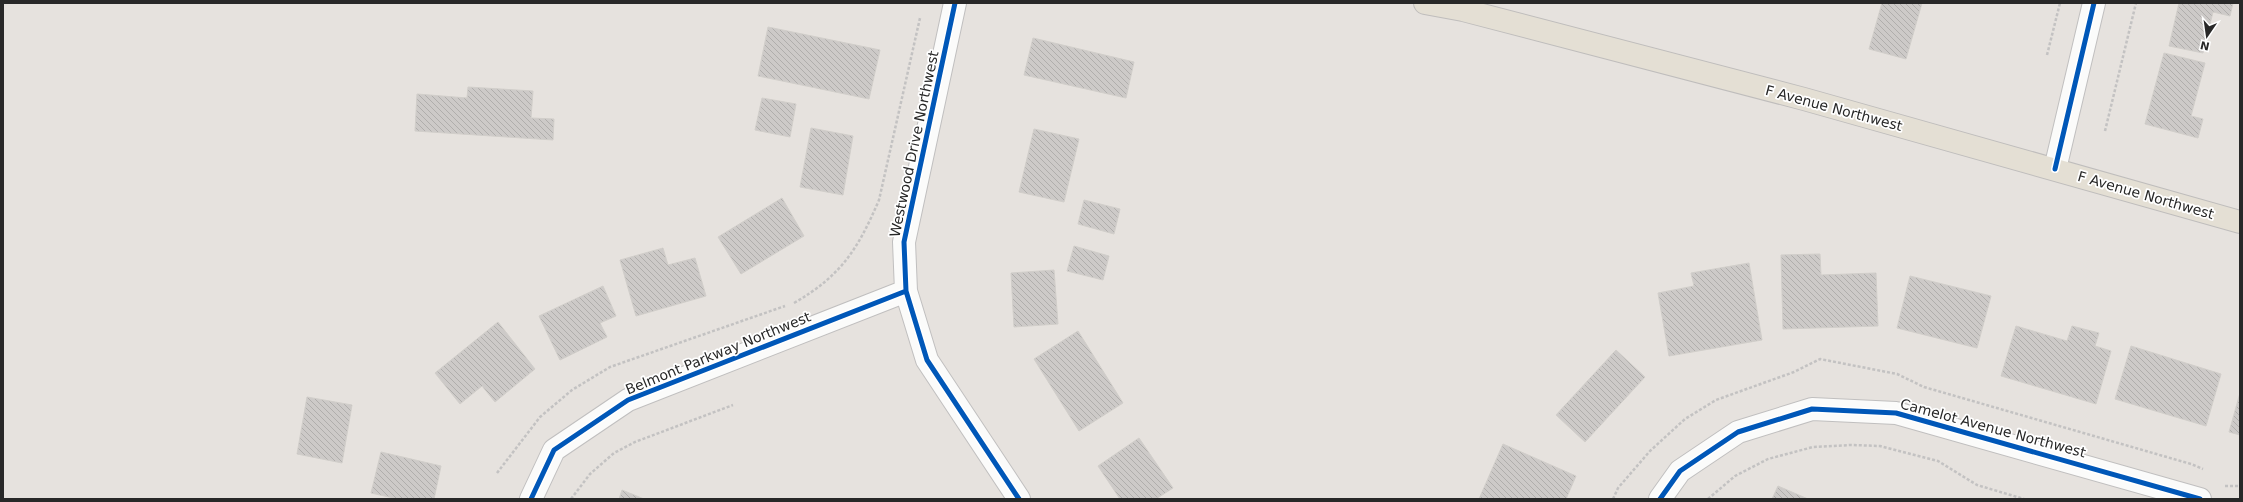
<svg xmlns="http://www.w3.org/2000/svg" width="2243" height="502" viewBox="0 0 2243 502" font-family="'DejaVu Sans',sans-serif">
  <defs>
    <pattern id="building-back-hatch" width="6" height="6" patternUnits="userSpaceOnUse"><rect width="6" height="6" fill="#cdcac8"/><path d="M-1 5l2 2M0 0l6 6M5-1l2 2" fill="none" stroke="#b0aeac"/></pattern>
  </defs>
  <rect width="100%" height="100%" fill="#e6e2de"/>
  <path fill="url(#building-back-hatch)" stroke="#d1ceca" d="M1882,3H1922L1906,59L1869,49Z
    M2179,3H2233L2230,16L2213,12L2203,53L2169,46Z
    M768,27L880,50L869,99L758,76Z
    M1033,38L1134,62L1126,98L1024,75Z
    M2164,53L2205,63L2191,116L2203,119L2198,138L2145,124Z
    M468,87L533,91L531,118L554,119L553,140L415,131L417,94L467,98Z
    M762,98L796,104L790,137L755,130Z
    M811,128L853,136L843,195L800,187Z
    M1034,129L1079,139L1064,202L1019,192Z
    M782,198L804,236L741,274L718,237Z
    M1084,200L1120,209L1114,234L1078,224Z
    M1074,246L1109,256L1103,280L1067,271Z
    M663,248L668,265L695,258L706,296L636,316L620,260Z
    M1820,254L1821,275L1876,273L1878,326L1783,329L1781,255Z
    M1749,263L1762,340L1669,356L1658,293L1694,286L1691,273Z
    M1054,270L1058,324L1014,327L1011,273Z
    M1910,276L1991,296L1977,348L1897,328Z
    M603,286L616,316L600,323L607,337L560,360L539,316Z
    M498,322L535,369L495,402L482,386L460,404L435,373Z
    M2016,326L2067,341L2072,326L2099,333L2095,346L2111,351L2096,404L2001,376Z
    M1078,331L1123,403L1079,431L1034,359Z
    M2131,346L2221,374L2206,426L2115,399Z
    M1616,350L1645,377L1585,442L1556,415Z
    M2240,393V435L2229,432Z
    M307,397L352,405L342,463L297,454Z
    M1139,438L1173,488L1156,499H1120L1098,466Z
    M1503,444L1576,476L1566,499H1479Z
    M381,452L441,466L434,499H398L371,493Z
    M1778,486L1808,499H1772Z
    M622,490L644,499H619Z"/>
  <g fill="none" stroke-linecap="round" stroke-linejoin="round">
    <g stroke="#c0bfbf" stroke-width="24">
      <path id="minor" d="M955,3L904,242L906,291L927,360L1019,499
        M2055,169L2094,3
        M531,499L554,450L628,400L906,291
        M1660,499L1680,471L1738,432L1812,409L1896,413L2200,499"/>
    </g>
    <g stroke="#bfbdbc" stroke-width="24">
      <path id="major" d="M1425,3L1463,10L1804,99L2240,222"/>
    </g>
    <path stroke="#c3c2c2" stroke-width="2.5" stroke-dasharray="3 2" stroke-linecap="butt" d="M2047,55L2060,3
      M2105,131L2136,3
      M794,303C841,276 858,249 879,200L920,18
      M497,473L540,417L572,390L610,367L785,306
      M2225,486H2240
      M571,499L590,474L614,453L635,442L733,405
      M1613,499L1618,488L1650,451L1685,419L1716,400L1794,372L1820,359L1897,374L1924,387L2191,464L2203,469
      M1708,499L1735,476L1768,459L1813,447L1851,445L1880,446L1938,461L1977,485L2024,499"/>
    <use href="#minor" stroke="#fbfbfa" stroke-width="22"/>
    <use href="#major" stroke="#e4dfd4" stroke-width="22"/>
    <g stroke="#fff" stroke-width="8">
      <path id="cycleway" d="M955,3L904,242L906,291L927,360L1019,499
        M2055,169L2094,3
        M531,499L554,450L628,400L906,291
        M1660,499L1680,471L1738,432L1812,409L1896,413L2200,499"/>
    </g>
    <use href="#cycleway" stroke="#0057b8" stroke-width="5"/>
  </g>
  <g text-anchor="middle" stroke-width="3.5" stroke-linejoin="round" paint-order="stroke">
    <g font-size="14" fill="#282828" stroke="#fff">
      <text transform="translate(1834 108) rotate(15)" y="5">F Avenue Northwest</text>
      <text transform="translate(914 144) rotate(-78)" y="5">Westwood Drive Northwest</text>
      <text transform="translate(2146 195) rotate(16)" y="5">F Avenue Northwest</text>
      <text transform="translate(718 353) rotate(-22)" y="5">Belmont Parkway Northwest</text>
      <text transform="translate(1993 428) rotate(15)" y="5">Camelot Avenue Northwest</text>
    </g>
  </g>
  <rect width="2243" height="502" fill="none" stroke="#282828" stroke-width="8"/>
  <g transform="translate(2207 36) rotate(193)" stroke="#ffffff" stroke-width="3" paint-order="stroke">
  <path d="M0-3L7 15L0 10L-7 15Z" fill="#282828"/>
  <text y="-6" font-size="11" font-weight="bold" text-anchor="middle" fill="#282828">N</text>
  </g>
</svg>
